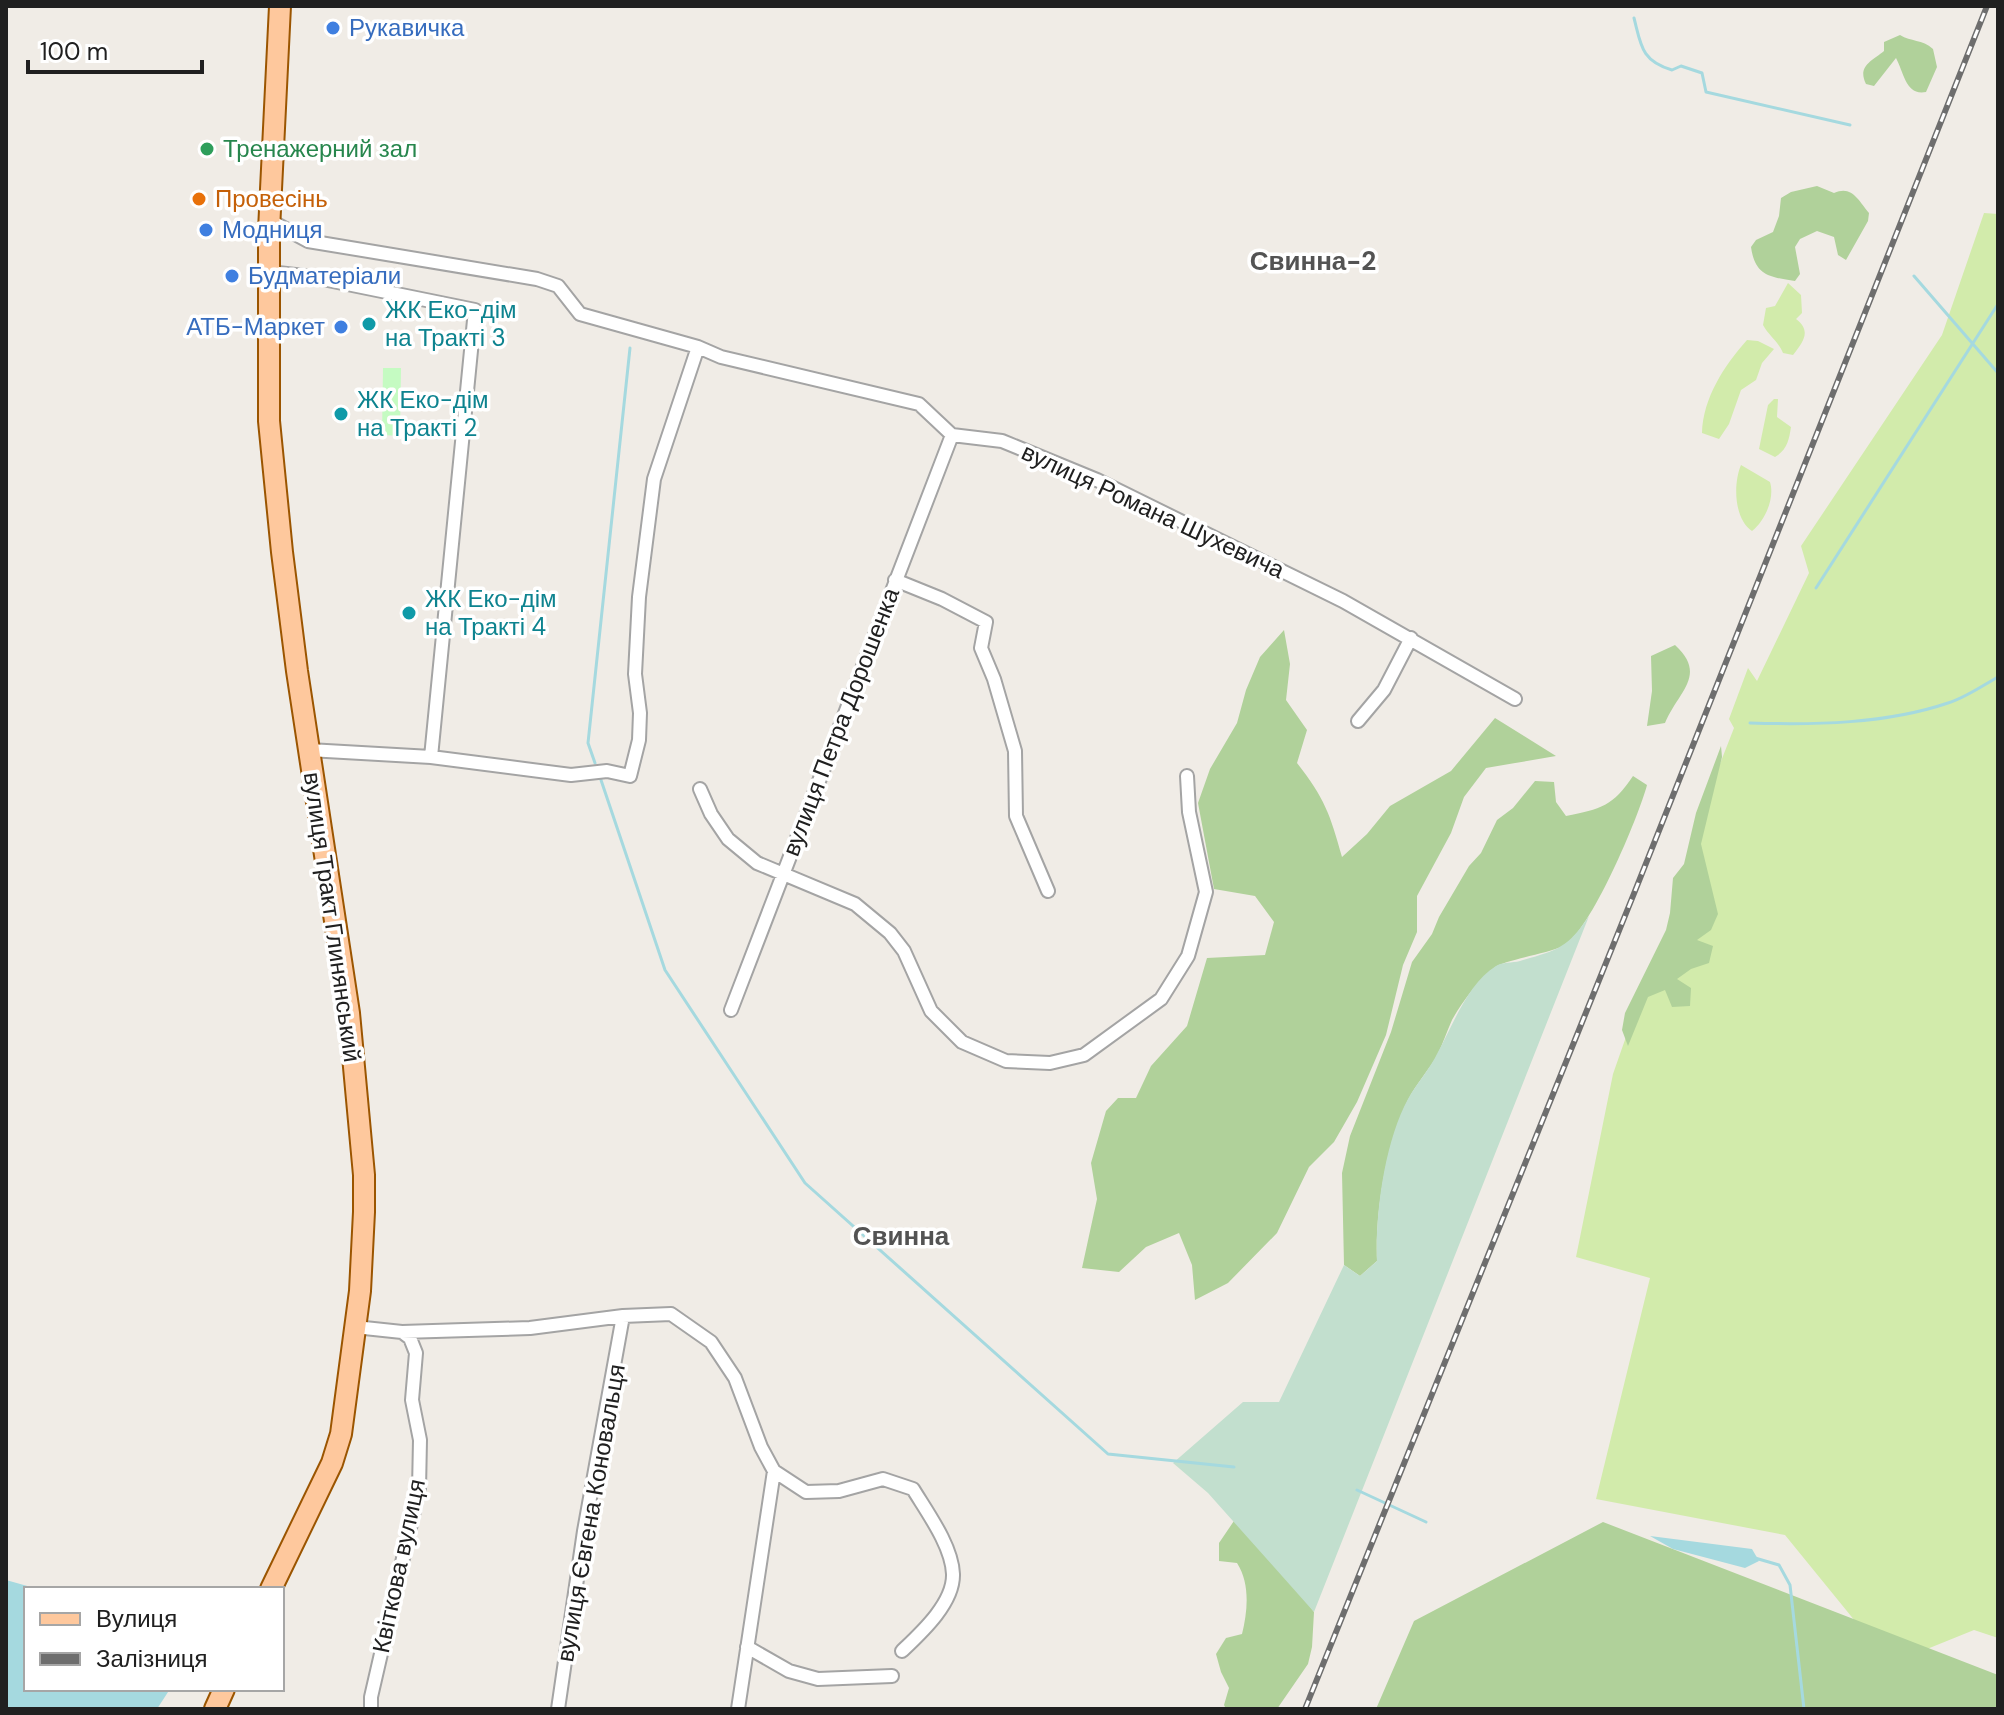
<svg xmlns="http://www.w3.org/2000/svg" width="2004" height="1715" viewBox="0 0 2004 1715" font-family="'DM Sans',sans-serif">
  <rect width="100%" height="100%" fill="#f0ece6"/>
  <path fill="#d2ebab" d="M1984,213L1998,214V1638L1974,1630L1890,1664L1785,1535L1596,1499L1650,1278L1576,1257L1613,1074L1648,974L1687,935L1698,820L1734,728L1729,719L1748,668L1757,681L1809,573L1801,546L1942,335Z
    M1788,283L1801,295L1802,313L1796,319C1812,331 1803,342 1793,355L1783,353C1778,341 1769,336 1763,325L1766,308L1775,306Z
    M1747,340L1758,341L1774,349L1762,363L1756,380L1741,390L1729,424L1719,439L1702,433C1703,398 1724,366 1747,340Z
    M1774,399H1778L1777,417L1791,427C1789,440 1787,450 1775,457L1759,449L1768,405Z
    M1741,465L1770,482C1775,498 1765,521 1752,531C1734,519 1733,484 1741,465Z"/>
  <path fill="#b0d19a" d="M1900,35C1911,42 1922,39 1933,49L1937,67L1926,92C1906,96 1904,73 1896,58L1874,86L1866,84C1857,66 1872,61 1884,51V42Z
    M1817,186L1834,193C1852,185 1858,200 1869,213L1868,221L1846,260L1838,255L1834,237L1817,231L1800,239L1795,247L1800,274L1795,281C1770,277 1755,276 1751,247L1756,240L1773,232L1779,216L1781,198L1791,192Z
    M1284,630L1290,664L1286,700L1307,730L1297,763C1325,799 1330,814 1342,857L1367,834L1390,806L1451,771L1495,718L1556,756L1486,768L1464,797L1451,833L1417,896V932L1403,965L1386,1035L1357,1102L1334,1142L1309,1167L1277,1233L1228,1283L1195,1300L1192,1265L1179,1233L1146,1247L1119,1272L1082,1268L1097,1199L1091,1163L1106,1111L1118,1098H1136L1151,1066L1187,1026L1207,958L1265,955L1274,922L1255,896L1214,889L1198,803L1210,769L1237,723L1246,690L1260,657Z
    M1675,645C1708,675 1678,692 1665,723L1647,726L1652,691L1651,656Z
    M1721,746L1722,757L1701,844L1718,914L1711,930L1697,940L1713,946L1709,963L1691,969L1677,979L1691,988L1690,1006L1672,1007L1665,990L1648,997L1628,1046L1622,1030L1625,1013L1666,930L1670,913L1673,878L1684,864L1696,813Z
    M1633,776L1647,785C1639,816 1590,933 1563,946C1547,954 1503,960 1494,968C1478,981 1462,1002 1452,1020C1447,1031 1443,1043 1438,1054C1429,1070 1416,1084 1408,1100C1386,1143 1375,1213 1377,1261L1360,1276L1344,1265L1342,1173L1350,1136L1391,1032L1412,962L1432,934L1439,917L1469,866L1481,853L1497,820L1513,808L1535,781L1554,782L1556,802L1566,816C1601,809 1613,806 1633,776Z
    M1240,1512L1314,1612L1312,1647L1308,1664L1277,1709H1226L1224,1705L1229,1688L1221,1672L1216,1654L1226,1638L1242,1634C1248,1610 1250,1583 1237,1563L1219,1561V1543Z
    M1603,1522L1998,1675V1709H1376L1414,1621Z"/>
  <path fill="#c2dfce" d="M1589,916L1314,1612L1208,1493L1173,1463L1243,1402H1279L1344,1265L1360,1276L1377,1261C1375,1213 1385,1141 1408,1099C1417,1083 1430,1069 1438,1052C1453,1025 1468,983 1496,966C1502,962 1512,963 1520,961C1557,950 1567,949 1589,916Z"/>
  <path fill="#c5fbc2" d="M383,368H401L400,436L382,435Z"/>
  <path fill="#a5d9df" d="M1650,1536L1752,1549L1759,1561L1745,1568L1673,1549Z
    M6,1580L38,1589H26V1689H170L157,1709H6Z"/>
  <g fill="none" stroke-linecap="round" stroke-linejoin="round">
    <path stroke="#a5d9df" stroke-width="3" d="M1634,18C1641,45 1641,61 1672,70L1681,66L1702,73L1706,92L1850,125
      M1914,276L1998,373
      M1816,588L1998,304
      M1750,723C1815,725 1886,724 1948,703C1965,698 1982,686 1998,677
      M595,763L588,743L630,348
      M601,780L665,970L805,1183L1108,1454L1234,1467
      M1357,1490L1426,1522
      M1755,1558L1779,1565L1790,1585L1804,1709"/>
    <g stroke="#a4a4a4" stroke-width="16">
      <path id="minor" d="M269,220L308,241L537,279L558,286L580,314L698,347L721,357L919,404L952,435L1002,441L1097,480L1343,601L1515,699
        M269,272L313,277L475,310L431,757
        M895,580L942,599L986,622L981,648L994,679L1015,751L1016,816L1048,891
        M1358,721L1384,690L1411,638
        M309,750L431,757L571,775L607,771L630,776L639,740L640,713L635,674L639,597L654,479L698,347
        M700,789L711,814L728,839L757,863L855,904L890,933L904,951L931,1011L962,1042L1006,1061L1050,1063L1084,1055L1161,999L1188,956L1206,892L1189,812L1187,776
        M731,1010L952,435
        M355,1327L402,1332L530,1328L623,1316L671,1314L711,1342L735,1378L761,1447L774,1471L806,1492L839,1491L883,1479L913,1489C927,1512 952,1546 953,1574C954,1603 921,1633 902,1651
        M747,1647L789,1671L818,1679L892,1676
        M371,1709V1697L419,1489L420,1440L412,1400L416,1353L410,1338L402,1332
        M558,1709L584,1531L623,1316
        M738,1709L774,1471"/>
    </g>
    <g stroke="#9b5500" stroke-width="24">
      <path id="primary" d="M271,1589L332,1463L341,1434L360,1291L364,1212V1175L349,1013L297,671L282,552L269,421V230L280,6
        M215,1709L224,1689"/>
    </g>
    <use href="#minor" stroke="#fff" stroke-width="12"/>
    <use href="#primary" stroke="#fec89d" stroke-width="20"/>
    <g stroke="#6e6e6e" stroke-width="6">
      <path id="rail" d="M1305,1709L1635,891L1987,6"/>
    </g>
    <use href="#rail" stroke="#fff" stroke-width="3" stroke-dasharray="9" stroke-linecap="butt"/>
  </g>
  <g fill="#3f7fe0" stroke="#fff" stroke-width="3">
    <circle cx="333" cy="28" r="8"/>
    <circle cx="206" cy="230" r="8"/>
    <circle cx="232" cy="276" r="8"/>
    <circle cx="341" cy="327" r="8"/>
  </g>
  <circle fill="#2e9e5b" stroke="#fff" stroke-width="3" cx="207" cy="149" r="8"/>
  <circle fill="#e8710a" stroke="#fff" stroke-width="3" cx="199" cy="199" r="8"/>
  <g fill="#0f9aa8" stroke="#fff" stroke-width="3">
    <circle cx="369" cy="324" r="8"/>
    <circle cx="341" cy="414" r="8"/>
    <circle cx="409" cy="613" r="8"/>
  </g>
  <g text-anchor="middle" stroke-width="7" stroke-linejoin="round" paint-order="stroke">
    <g font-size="24" fill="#366cbe" stroke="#fff" text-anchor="start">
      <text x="349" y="36">Рукавичка</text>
      <text x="222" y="238">Модниця</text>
      <text x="248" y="284">Будматеріали</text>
      <text x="325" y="335" text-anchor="end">АТБ-Маркет</text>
    </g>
    <g font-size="24" fill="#27864d" stroke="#fff" text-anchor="start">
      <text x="223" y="157">Тренажерний зал</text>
    </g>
    <g font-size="24" fill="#c56008" stroke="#fff" text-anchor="start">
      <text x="215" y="207">Провесінь</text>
    </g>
    <g font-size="24" fill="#0d838f" stroke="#fff" text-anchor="start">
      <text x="385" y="318">ЖК Еко-дім<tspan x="385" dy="28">на Тракті 3</tspan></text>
      <text x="357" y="408">ЖК Еко-дім<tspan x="357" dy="28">на Тракті 2</tspan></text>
      <text x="425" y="607">ЖК Еко-дім<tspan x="425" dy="28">на Тракті 4</tspan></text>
    </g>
    <g font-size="24" fill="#202020" stroke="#fff">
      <text transform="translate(1153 511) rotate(25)" y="8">вулиця Романа Шухевича</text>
      <text transform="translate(841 722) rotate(-69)" y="8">вулиця Петра Дорошенка</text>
      <text transform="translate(332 917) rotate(82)" y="8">вулиця Тракт Глинянський</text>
      <text transform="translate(591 1513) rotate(-80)" y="8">вулиця Євгена Коновальця</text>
      <text transform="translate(399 1566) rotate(-78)" y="8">Квіткова вулиця</text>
    </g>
    <g font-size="26" font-weight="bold" fill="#535353" stroke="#fff">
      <text x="1313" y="270">Свинна-2</text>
      <text x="901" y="1245">Свинна</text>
    </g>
  </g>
  <rect width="2004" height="1715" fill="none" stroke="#202020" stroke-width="16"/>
  <rect x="24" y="1587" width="260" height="104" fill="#ffffff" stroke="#a6a6a6" stroke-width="2"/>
  <rect x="40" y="1613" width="40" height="12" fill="#fec89d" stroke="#a6a6a6" stroke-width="2"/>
  <text x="96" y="1627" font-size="24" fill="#202020">Вулиця</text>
  <rect x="40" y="1653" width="40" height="12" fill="#6e6e6e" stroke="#a6a6a6" stroke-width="2"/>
  <text x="96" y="1667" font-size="24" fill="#202020">Залізниця</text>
  <path d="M28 60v12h174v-12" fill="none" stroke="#202020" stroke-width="4"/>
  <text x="40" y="60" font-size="24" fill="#202020" stroke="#ffffff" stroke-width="6" paint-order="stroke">100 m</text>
</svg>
